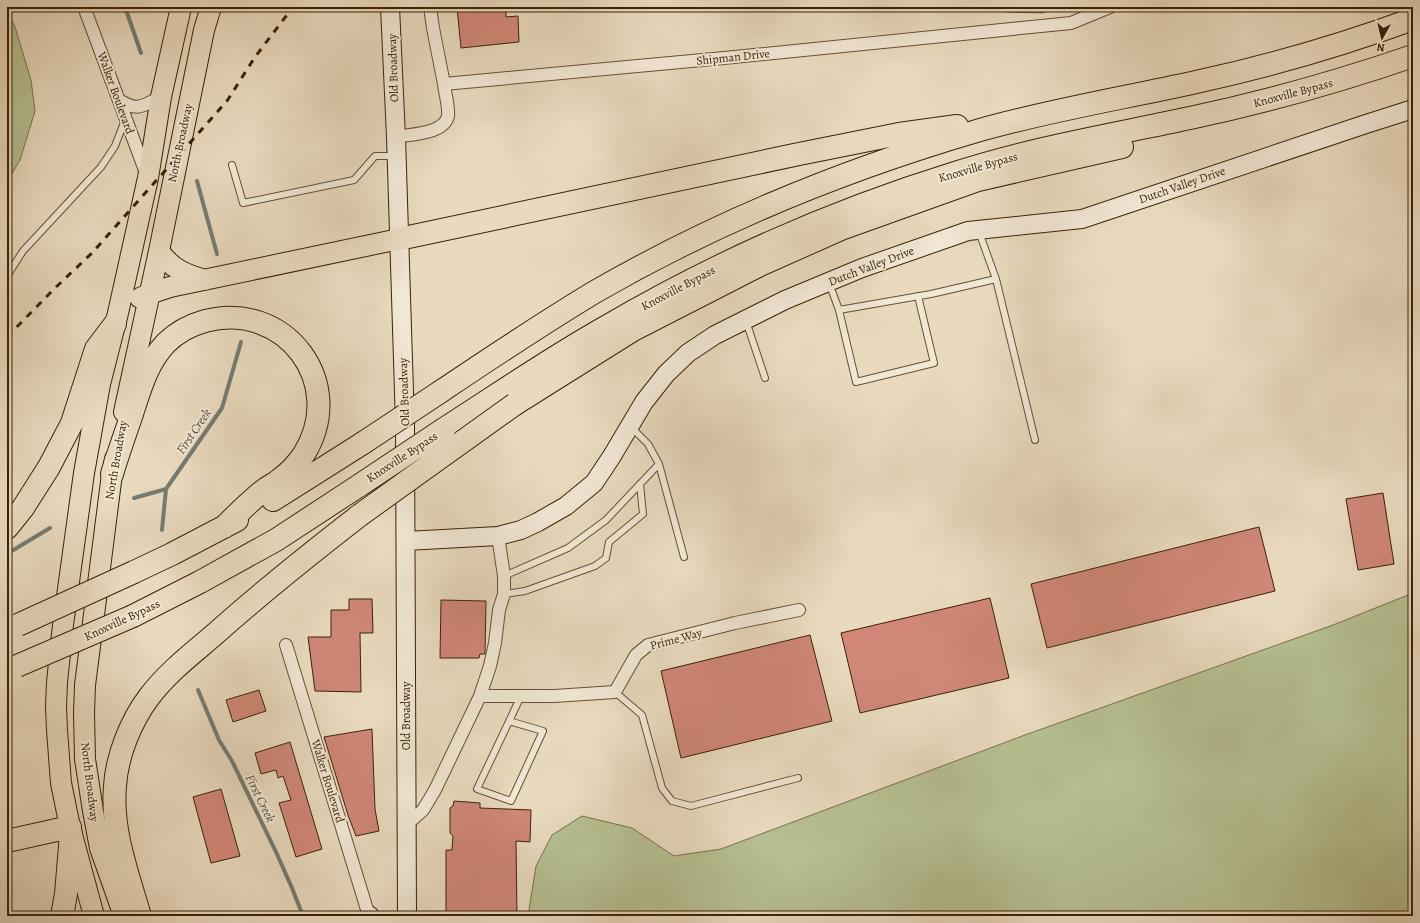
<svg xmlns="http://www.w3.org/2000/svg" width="1420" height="923" viewBox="0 0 1420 923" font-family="Alegreya,serif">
  <rect width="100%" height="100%" fill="#e9dabf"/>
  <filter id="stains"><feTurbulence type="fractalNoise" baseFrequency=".005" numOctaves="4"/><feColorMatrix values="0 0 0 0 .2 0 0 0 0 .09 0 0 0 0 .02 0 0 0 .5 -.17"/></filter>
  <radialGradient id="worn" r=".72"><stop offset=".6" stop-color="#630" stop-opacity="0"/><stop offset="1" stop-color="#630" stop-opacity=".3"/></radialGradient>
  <path fill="#b6c092" stroke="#78714a" d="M1001,7H1057L1043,13L1006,12Z
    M7,11L15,27L31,80L35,111L20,160L7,182Z
    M1413,593V916H528L536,866L552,835L582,816L632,828L674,856L721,849L1025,735L1333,625Z"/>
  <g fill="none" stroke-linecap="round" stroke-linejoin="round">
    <path stroke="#757c73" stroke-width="4" d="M125,7L141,53
      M197,181L217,254
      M134,498L166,489
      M162,530L166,489L222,408L241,342
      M10,552L50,528
      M198,690L219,740L232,761L276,852L292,888L303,916"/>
  </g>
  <path fill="#d08778" stroke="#3b2203" d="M457,7H506V17L518,16L519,42L461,48Z
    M1383,493L1394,564L1358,570L1346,499Z
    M1259,527L1275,591L1047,648L1031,584Z
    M990,598L1009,678L860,713L841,633Z
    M349,599H372L373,633H360L361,692L315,691L308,637H331V610H349Z
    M441,600L486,601L485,652V654H480L479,658H440Z
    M810,635L832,721L681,758L661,671Z
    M259,690L266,711L233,722L226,700Z
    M372,729L375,809L379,831L356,836L348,815L324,737Z
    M290,742L322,849L296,857L279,803L291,800L283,776L278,778L276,770L261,774L255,753Z
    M221,789L240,856L211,863L193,797Z
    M454,801L480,803V808L531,810L530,842L516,841L517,916H446V850H452L453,836L450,833V808L453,806Z"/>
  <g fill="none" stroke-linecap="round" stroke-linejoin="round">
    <g stroke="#665032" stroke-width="8">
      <path id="lane" d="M232,165L243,203L354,180L375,156H395
        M979,232L996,279
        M7,276L23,251L101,167L115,146L125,120
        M829,283L839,310L931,294L996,279L1035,440
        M839,310L856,382L934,363L918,296
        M746,321L765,378
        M659,464L684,557
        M504,576L568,548L606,520L659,464L648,444L631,427
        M504,594L525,591L595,566L606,558L609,542L643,514L640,484
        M615,692L642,715L662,788L672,801L691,806L798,778
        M509,721L543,731L511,801L477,789L521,696"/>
    </g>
    <g stroke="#665032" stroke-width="14">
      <path id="street" d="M84,7L146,173
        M430,7L433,28L444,84
        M119,100C138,112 142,106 161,97
        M396,137C411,134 444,134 448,116C449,106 445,94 444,84L724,58L1071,23L1110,7
        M286,645L369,916
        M480,696H554L615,692L636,655L648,645L735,623L799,610
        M406,825L423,810L435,790L480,696L490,666L495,643L499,610L504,594V576L498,536"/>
    </g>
    <g stroke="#3b2203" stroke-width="20">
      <path id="secondary" d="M390,7L396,137L405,424L407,916
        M406,541L498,536L521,530L538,522L566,506L594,483L612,456L644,402L666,374L688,353L715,335L785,300L862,268L968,231L1082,219L1366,124L1413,109
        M369,915L370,916"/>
    </g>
    <g stroke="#3b2203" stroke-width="22">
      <path id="primary" d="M159,251C172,269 184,274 205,280
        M140,298L149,294L170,287L399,239
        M124,412L159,251L204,30L211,7
        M115,459L112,474L85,685L84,713L85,759L93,811L100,848L124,916
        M94,916L70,827L61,783L57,730L56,707L57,682L63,625L84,473L100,384L118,313L148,178L161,97L181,7"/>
    </g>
    <g stroke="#3b2203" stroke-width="24">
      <path id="highway" d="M399,239L799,154L899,134L957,126
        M443,390C492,357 542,324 593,293C714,223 846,169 980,130C1051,110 1124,98 1196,82C1270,66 1342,45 1413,19
        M515,404L633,330L760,265L841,229L978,180L1122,147
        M444,429C497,395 549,359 604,328C715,263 832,211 955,173C1032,148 1111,135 1190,118C1266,102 1340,81 1413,56
        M112,474C118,454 125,434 132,414C140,389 147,363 166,343C176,333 191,325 205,321C285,300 348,383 304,454C298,463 289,473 279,480C275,484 269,486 264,490C250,501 237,514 224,527
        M273,500L363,443
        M7,528L23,508L49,467L72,423L96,349L115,324
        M134,572L172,554L237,520
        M133,616L200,582L276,540L360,485
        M7,841L70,827
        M62,916L66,894L71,834
        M140,916C128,874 111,831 115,786C117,755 131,721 149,697C168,672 192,654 215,634C262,592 311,553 360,515"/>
    </g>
    <use href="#lane" stroke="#f1e7d5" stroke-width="6"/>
    <use href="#street" stroke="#f1e7d5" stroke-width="12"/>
    <use href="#secondary" stroke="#f1e7d5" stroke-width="18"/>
    <use href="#primary" stroke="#e9dabf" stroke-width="20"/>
    <use href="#highway" stroke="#e9dabf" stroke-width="22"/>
    <path stroke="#3b2203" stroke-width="3" stroke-dasharray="7 7" stroke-linecap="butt" d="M7,337L55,288L92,253L227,101L255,57L293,7"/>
    <g stroke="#3b2203" stroke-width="24" stroke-linecap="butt">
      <path id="highway-bridge" d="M363,443L443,390
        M360,485L444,429
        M360,515L515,404
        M18,625L134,572
        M17,666L133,616"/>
    </g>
    <use href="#highway-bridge" stroke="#e9dabf" stroke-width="22"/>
  </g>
  <g text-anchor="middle" stroke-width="4" stroke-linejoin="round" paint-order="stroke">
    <g font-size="12" fill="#3b2203" stroke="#f1e7d5">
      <text transform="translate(733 57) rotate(-6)" y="4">Shipman Drive</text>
      <text transform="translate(393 68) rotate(-92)" y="4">Old Broadway</text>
      <text transform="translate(116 93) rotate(70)" y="4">Walker Boulevard</text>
      <text transform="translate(1293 93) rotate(-15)" y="4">Knoxville Bypass</text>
      <text transform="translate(180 143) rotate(-78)" y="4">North Broadway</text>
      <text transform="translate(978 167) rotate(-16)" y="4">Knoxville Bypass</text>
      <text transform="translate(1182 185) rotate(-19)" y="4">Dutch Valley Drive</text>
      <text transform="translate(871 266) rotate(-21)" y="4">Dutch Valley Drive</text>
      <text transform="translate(678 288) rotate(-28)" y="4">Knoxville Bypass</text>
      <text transform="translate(404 392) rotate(-92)" y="4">Old Broadway</text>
      <text transform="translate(402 457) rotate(-33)" y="4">Knoxville Bypass</text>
      <text transform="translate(116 460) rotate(-80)" y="4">North Broadway</text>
      <text transform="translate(122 620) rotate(-25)" y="4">Knoxville Bypass</text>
      <text transform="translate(676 639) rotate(-15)" y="4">Prime Way</text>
      <text transform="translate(406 716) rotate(-90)" y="4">Old Broadway</text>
      <text transform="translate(328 781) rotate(73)" y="4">Walker Boulevard</text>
      <text transform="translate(90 782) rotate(83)" y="4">North Broadway</text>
    </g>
    <g font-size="13" font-style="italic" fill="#584f3b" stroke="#f1e7d5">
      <text transform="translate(193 431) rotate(-56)" y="5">First Creek</text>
      <text transform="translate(261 798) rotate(64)" y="5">First Creek</text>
    </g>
  </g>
  <rect width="1420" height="923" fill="none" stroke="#e9dabf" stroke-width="24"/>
  <rect x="8" y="8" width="1404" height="907" fill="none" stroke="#3b2203" stroke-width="2"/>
  <rect x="12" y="12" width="1396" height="899" fill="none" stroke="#3b2203"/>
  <g transform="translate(1382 38) rotate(188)" stroke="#f1e7d5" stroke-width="3" paint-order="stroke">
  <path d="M0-3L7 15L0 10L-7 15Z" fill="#3b2203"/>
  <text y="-6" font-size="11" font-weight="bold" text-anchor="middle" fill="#3b2203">N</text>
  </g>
  <rect width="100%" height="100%" filter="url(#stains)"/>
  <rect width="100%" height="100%" fill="url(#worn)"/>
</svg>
